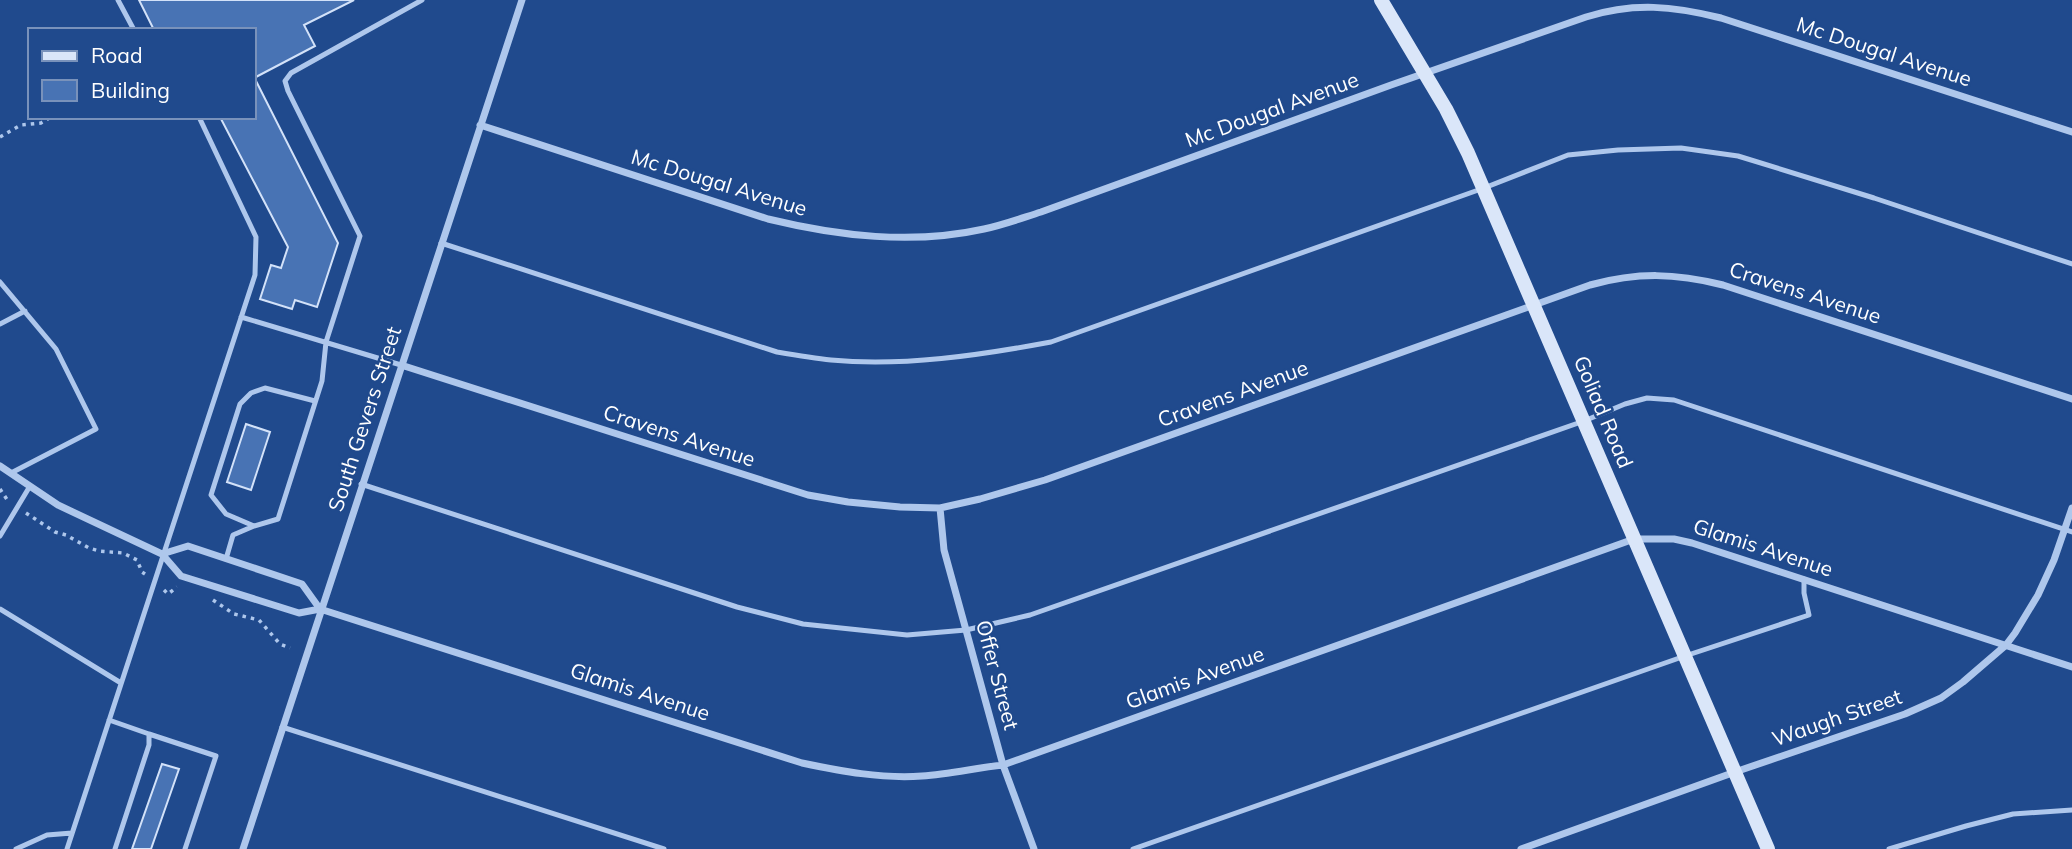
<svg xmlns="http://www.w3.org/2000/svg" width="2072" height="849" viewBox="0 0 2072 849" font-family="Mulish,sans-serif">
  <rect width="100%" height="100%" fill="#204a8d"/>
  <path fill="#4873b4" stroke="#d3e2f9" stroke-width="2" d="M139,0H354L304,25L315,46L254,78V30H154Z
    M254,77L338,243L317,307L295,300L292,309L260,299L271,265L281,268L288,247L220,117H254Z
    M246,424L270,432L251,490L227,482Z
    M162,764L179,769L151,849H132Z"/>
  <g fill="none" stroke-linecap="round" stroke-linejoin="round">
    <path stroke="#aec7ec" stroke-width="3.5" stroke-dasharray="3.5 5" stroke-linecap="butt" d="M0,137L21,125L41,123L51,117
      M0,489L8,501
      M26,513L55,532L66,535L89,548L99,551L123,553L137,560L142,572L145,574
      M164,590L168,594L177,587
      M213,600L234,614L259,620L280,644L290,648"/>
    <path stroke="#aec7ec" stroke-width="5" d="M118,0L134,30
      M441,243L777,352C795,355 813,358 831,360C902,367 981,355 1051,342L1484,188L1568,155L1618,150L1681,148L1738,156L1874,198L2072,264
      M0,282L56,349L96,429L11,473
      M241,317L401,365
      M0,324L25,311
      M361,484L737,607L803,624L907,635L966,630L1030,615L1584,421L1625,404L1647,398L1674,400L2072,532
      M254,526L226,514L211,495L240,404L251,393L265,388L315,401
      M0,536L30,486
      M226,559L233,535L254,526L278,519L322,381L326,342L360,236L288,91L285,81L291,73L422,0
      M0,609L121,683
      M109,720L149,734V745L115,849
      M282,727L664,849
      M149,734L216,756L185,849
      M16,849L47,835L72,833
      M67,849L255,275L256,237L199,117
      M1133,849L1685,656L1809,615L1804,593V579
      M1889,849L1966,826L2013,814L2072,810"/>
    <path stroke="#aec7ec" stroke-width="7" d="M480,125L768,219C838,236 912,245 984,229C1003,225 1022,218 1041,212L1391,85L1586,17C1634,2 1673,6 1721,18L2072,132
      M401,365L808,495L848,502L900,507L940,508L980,499L1045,480L1590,285C1638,272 1675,273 1723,285L2072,399
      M0,466L58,505L162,554L181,576L299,613L320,609L802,763C841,771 881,779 922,776C949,774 976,768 1003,765L1634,539H1674L1692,543L2072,667
      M940,508L944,550L966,630L1003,765L1034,849
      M162,554L188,546L302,584L320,609
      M243,849L522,0
      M1521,849L1735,772L1905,714L1941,698L1963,682L2006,645L2015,633L2038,595L2054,560L2072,508"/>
    <path stroke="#dae6f9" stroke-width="14" d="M1381,0L1446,109L1468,153L1768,849"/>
  </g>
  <g text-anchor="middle" stroke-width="5" stroke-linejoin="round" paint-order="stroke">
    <g font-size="21" fill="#fff" stroke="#204a8d">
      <text transform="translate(1884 52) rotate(18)" y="7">Mc Dougal Avenue</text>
      <text transform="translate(1272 110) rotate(-20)" y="7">Mc Dougal Avenue</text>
      <text transform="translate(719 183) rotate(17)" y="7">Mc Dougal Avenue</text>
      <text transform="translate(1805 293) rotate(18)" y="7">Cravens Avenue</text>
      <text transform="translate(1233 394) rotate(-20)" y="7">Cravens Avenue</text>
      <text transform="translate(1603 412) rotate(67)" y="7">Goliad Road</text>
      <text transform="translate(365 419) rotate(-72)" y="7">South Gevers Street</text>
      <text transform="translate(679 436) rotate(18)" y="7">Cravens Avenue</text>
      <text transform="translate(1763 548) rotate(18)" y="7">Glamis Avenue</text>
      <text transform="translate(997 675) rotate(75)" y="7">Offer Street</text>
      <text transform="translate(1195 678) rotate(-20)" y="7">Glamis Avenue</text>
      <text transform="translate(640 692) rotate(18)" y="7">Glamis Avenue</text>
      <text transform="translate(1837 718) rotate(-19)" y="7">Waugh Street</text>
    </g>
  </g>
  <rect x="28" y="28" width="228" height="91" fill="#204a8d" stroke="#7992bb" stroke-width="2"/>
  <rect x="42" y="51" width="35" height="10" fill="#dae6f9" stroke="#7992bb" stroke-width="2"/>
  <text x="91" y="63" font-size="21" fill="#ffffff">Road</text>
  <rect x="42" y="80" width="35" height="21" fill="#4873b4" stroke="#7992bb" stroke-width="2"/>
  <text x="91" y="98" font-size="21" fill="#ffffff">Building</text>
</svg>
